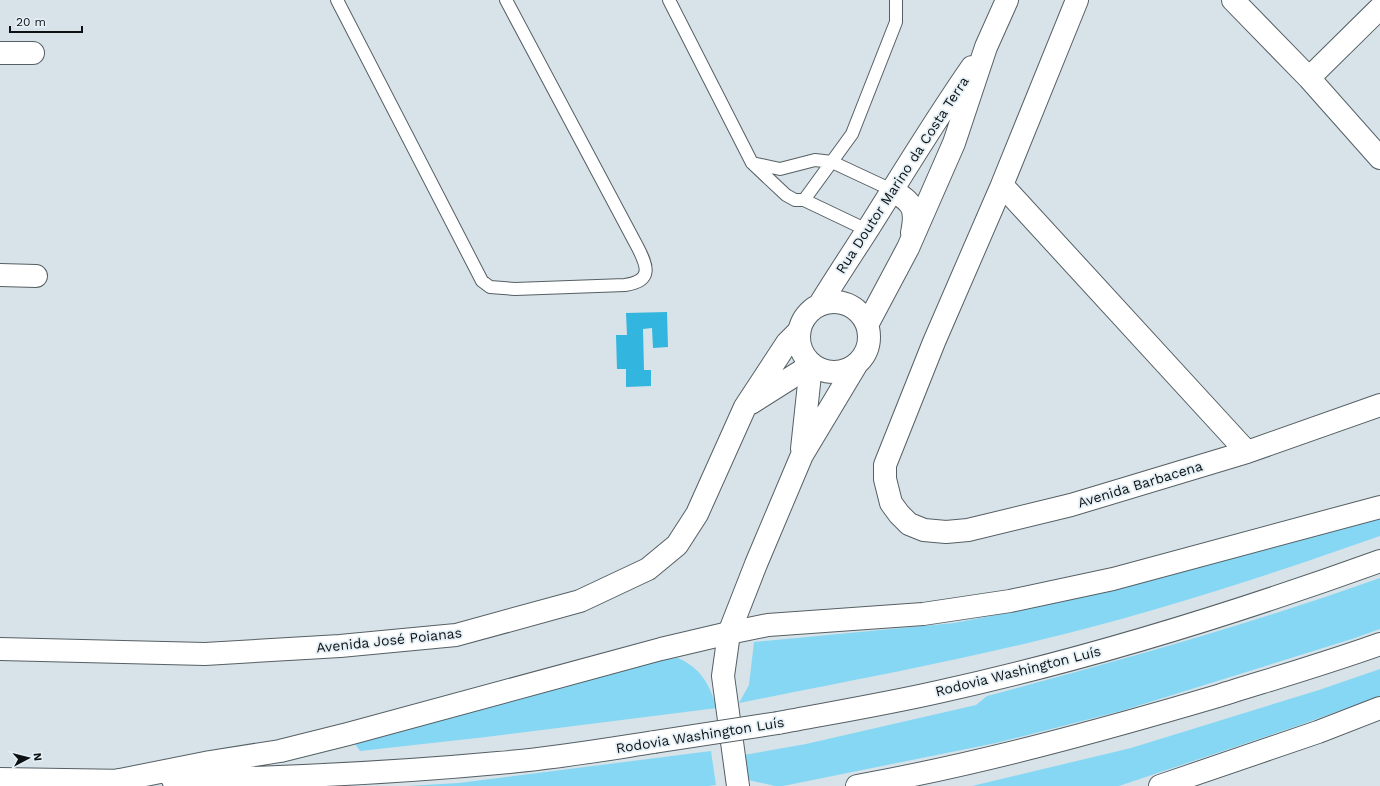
<svg xmlns="http://www.w3.org/2000/svg" width="1380" height="786" viewBox="0 0 1380 786" font-family="'Work Sans',sans-serif">
  <rect width="100%" height="100%" fill="#d7e3e8"/>
  <path fill="#86d7f4" d="M1380,518V536C1267,576 1152,613 1036,641C938,665 838,683 739,703L749,685L754,642L954,623L1033,608L1304,539Z
    M1380,578V629L1352,639L1121,711L996,743L783,786H775L748,780L744,755L806,744L976,705L987,696C1119,661 1251,624 1380,578Z
    M678,658C702,669 709,684 717,708L486,737L360,751L355,744L664,659Z
    M1380,669V696L1300,725L1119,786H972L1131,748L1319,690Z
    M711,751L716,785L708,786H407L459,783Z"/>
  <path fill="#32b5de" d="M667,312L668,347L653,348L652,328L643,329L644,370H651V386L626,387V369H617L616,335H627L626,313Z"/>
  <g fill="none" stroke-linecap="round" stroke-linejoin="round">
    <g stroke="#555f64" stroke-width="14">
      <path id="service" d="M337,0L482,281L490,287L515,289L625,285C654,281 647,265 637,246L506,0
        M669,0L752,163L786,195L795,200H804L867,230
        M752,163L780,169L815,160L832,162L892,190
        M804,200L852,134L896,22V0"/>
    </g>
    <g stroke="#555f64" stroke-width="24">
      <path id="minor" d="M1077,0L1002,185L934,342L885,465V479L891,503L899,514L909,524L924,530L946,532L968,530L1071,505L1247,452L1380,405
        M1233,0L1309,78L1380,158
        M0,53H33
        M1309,78L1380,8
        M1002,185L1247,452
        M0,275L36,276
        M751,403L811,365
        M0,649L205,654L340,646L456,635L580,601L648,569L677,545L697,514L745,407L787,343L798,332"/>
    </g>
    <g stroke="#555f64" stroke-width="24">
      <path id="secondary" d="M892,190C913,203 917,208 912,233
        M799 337a35 35 0 1 1 70 0a35 35 0 1 1-70 0Z
        M820,304C836,278 852,254 868,229C902,175 935,120 972,67
        M867,325L908,248L954,143L986,47L1007,0
        M802,449L811,365
        M738,786L723,676L729,633L756,564L802,455L856,365"/>
    </g>
    <g stroke="#555f64" stroke-width="24">
      <path id="motorway" d="M778,723C831,713 885,704 938,692C1088,659 1236,613 1380,561
        M0,779L129,781
        M173,780C281,778 390,773 498,763C550,759 602,750 654,742
        M115,781L210,762L280,751L348,734L661,649L729,633L768,625L923,614L1010,601L1113,579L1380,507
        M857,786C979,764 1099,731 1218,696C1272,679 1327,663 1380,644
        M1160,786L1318,732L1380,708"/>
    </g>
    <use href="#service" stroke="#fff" stroke-width="12"/>
    <use href="#minor" stroke="#fff" stroke-width="22"/>
    <use href="#secondary" stroke="#fff" stroke-width="22"/>
    <use href="#motorway" stroke="#fff" stroke-width="22"/>
    <g stroke="#555f64" stroke-width="24" stroke-linecap="butt">
      <path id="motorway-bridge" d="M654,742L778,723"/>
    </g>
    <use href="#motorway-bridge" stroke="#fff" stroke-width="22"/>
  </g>
  <g text-anchor="middle" stroke-width="3.5" stroke-linejoin="round" paint-order="stroke">
    <g font-size="14" fill="#0d1113" stroke="#e4f0f6">
      <text transform="translate(902 175) rotate(-57)" y="5">Rua Doutor Marino da Costa Terra</text>
      <text transform="translate(1140 484) rotate(-17)" y="5">Avenida Barbacena</text>
      <text transform="translate(389 640) rotate(-6)" y="5">Avenida José Poianas</text>
      <text transform="translate(1018 671) rotate(-14)" y="5">Rodovia Washington Luís</text>
      <text transform="translate(700 735) rotate(-9)" y="5">Rodovia Washington Luís</text>
    </g>
  </g>
  <g transform="translate(28 758) rotate(83)" stroke="#e4f0f6" stroke-width="3" paint-order="stroke">
  <path d="M0-3L7 15L0 10L-7 15Z" fill="#0d1113"/>
  <text y="-6" font-size="11" font-weight="bold" text-anchor="middle" fill="#0d1113">N</text>
  </g>
  <path d="M10 26v6h72v-6" fill="none" stroke="#0d1113" stroke-width="2"/>
  <text x="16" y="26" font-size="12" fill="#0d1113" stroke="#e4f0f6" stroke-width="3" paint-order="stroke">20 m</text>
</svg>
